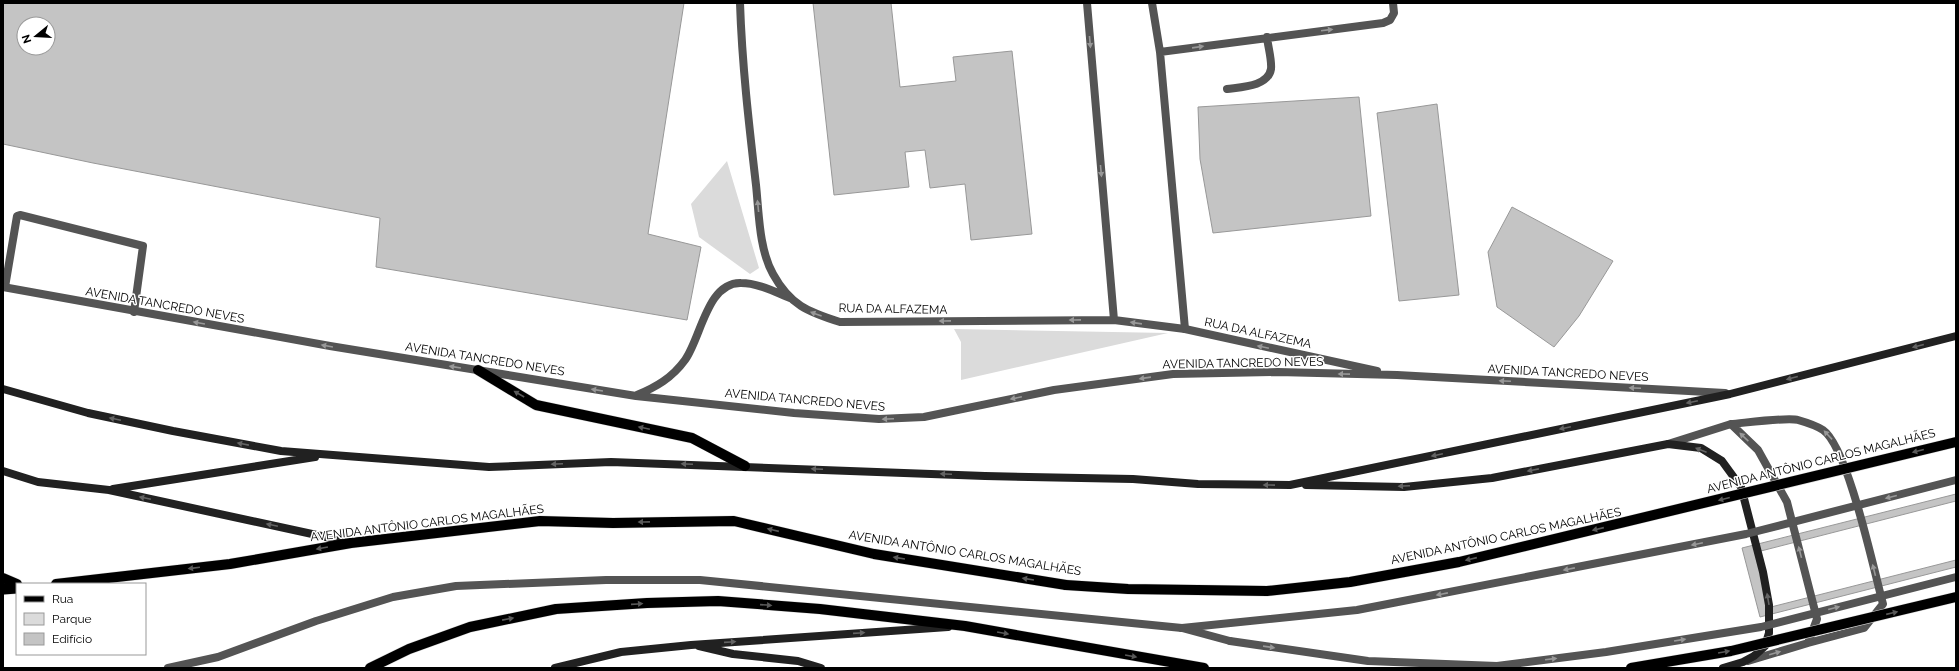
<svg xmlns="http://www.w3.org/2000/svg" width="1959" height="671" viewBox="0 0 1959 671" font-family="Raleway,sans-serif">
  <rect width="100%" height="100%" fill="#fff"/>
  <path fill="#dbdbdb" d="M727,161L759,268L750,274L699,237L691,204Z
    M954,329L1168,333L961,380V342Z"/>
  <path fill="#c4c4c4" stroke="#989898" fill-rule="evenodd" d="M3,3H684L648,234L701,247L687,320L376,267L380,218L93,163L3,144ZM24,24H48V48H24Z
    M813,3H891L900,87L956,81L953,57L1012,51L1032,234L971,240L965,184L930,188L925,150L905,152L909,187L834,195Z
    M1359,97L1371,216L1213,233L1200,159L1198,107Z
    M1437,104L1459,295L1399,301L1377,113Z
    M1512,207L1613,261L1579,316L1554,347L1497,307L1488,252Z
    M1956,494V567L1760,617L1742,548Z
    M1956,501V560L1771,607L1757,552Z"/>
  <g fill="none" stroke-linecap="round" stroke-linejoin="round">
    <g stroke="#dbdbdb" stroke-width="11">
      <path id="primary" d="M478,370L536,405L692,438L745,466
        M3,578L17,584
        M56,584L230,564L351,543L540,521L613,523L734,521L874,554L1066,585
        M370,668L409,649L470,627L556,609L647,603L718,601L820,609L965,626L1204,668"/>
    </g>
    <g stroke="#dbdbdb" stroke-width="12">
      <path id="trunk" d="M3,589L17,588"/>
    </g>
    <path stroke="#545454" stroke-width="8" d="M1152,3L1160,52L1185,329
      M1160,52L1383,23L1390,20L1394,13L1393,3
      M1227,89C1240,87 1268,87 1271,69C1272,60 1268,47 1267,37
      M5,287L17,216L20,215L143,246L134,312
      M1731,424C1744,423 1788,417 1798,420C1805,422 1817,426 1823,430C1848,447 1874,571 1883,604L1864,628L1808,643
      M1668,444L1731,424L1758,450L1787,502L1817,619L1808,643L1748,661
      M168,668L218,657L316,621L393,597L456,586L606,580H700L1182,628L1230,641"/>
    <path stroke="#545454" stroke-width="8" d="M740,3C742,64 749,125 756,185C759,213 759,249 773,274C790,305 808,312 840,322L1114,320L1185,329L1377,371
      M1087,3L1114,320
      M3,287L330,346L636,396L794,413L879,419L924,417L1054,390L1173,374L1278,372L1397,375L1725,393
      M637,395C656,387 672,378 685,360C701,338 707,282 741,283C758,283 775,292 790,298"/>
    <path stroke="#212121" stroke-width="8" d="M3,389L88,413L173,431L281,451L489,467L611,462L985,476L1133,479L1198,484L1290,485L1730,394L1956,336
      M3,471L38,482L109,490L349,542
      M1306,485L1404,487L1492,478L1668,444L1701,448L1722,461L1741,487L1763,572L1769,605V633L1765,646L1754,656L1743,662L1723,668
      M113,489L315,457
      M699,646L733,654L798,661L821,668
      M555,668L621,652L691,645L948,627"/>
    <use href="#primary" stroke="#000" stroke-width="10"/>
    <use href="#trunk" stroke="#000" stroke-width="11"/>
    <g stroke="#dbdbdb" stroke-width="11" stroke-linecap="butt">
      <path id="primary-bridge" d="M1066,585L1128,589L1267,591L1350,582L1459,562L1956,442
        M1631,668L1731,651L1956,597"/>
    </g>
    <path stroke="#545454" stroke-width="8" d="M1182,628L1357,610L1746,534L1956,480
      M1230,641L1368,661L1497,666L1606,652L1761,627L1956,577"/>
    <use href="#primary-bridge" stroke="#000" stroke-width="10"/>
  </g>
  <defs><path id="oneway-solid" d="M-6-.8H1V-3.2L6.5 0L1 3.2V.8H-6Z"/></defs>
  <g fill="#989898">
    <use href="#oneway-solid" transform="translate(1327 30) rotate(-7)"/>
    <use href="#oneway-solid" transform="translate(1090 42) rotate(85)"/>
    <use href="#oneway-solid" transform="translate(1198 47) rotate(-8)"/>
    <use href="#oneway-solid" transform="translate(1101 171) rotate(85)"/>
    <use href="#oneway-solid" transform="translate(758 206) rotate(-96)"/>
    <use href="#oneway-solid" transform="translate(816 314) rotate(-160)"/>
    <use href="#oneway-solid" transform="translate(1075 320) rotate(179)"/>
    <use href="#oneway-solid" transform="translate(945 321) rotate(179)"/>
    <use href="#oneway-solid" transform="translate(199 323) rotate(-170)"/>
    <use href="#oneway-solid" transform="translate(1136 323) rotate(-172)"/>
    <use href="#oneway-solid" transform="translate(327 346) rotate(-170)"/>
    <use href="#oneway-solid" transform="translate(1263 347) rotate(-168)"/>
    <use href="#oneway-solid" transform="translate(455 367) rotate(-171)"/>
    <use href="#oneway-solid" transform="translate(1344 374) rotate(-179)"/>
    <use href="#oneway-solid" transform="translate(1145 378) rotate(172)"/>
    <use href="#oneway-solid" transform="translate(1505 381) rotate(-177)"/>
    <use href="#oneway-solid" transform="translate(1635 388) rotate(-177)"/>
    <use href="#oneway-solid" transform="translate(597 390) rotate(-171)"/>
    <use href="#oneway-solid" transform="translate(1016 398) rotate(168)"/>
    <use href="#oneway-solid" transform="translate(888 419) rotate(177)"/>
    <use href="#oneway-solid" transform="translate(1828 435) rotate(-133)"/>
    <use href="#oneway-solid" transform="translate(1744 437) rotate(-137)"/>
    <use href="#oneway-solid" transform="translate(1891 497) rotate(166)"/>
    <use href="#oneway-solid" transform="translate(1697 544) rotate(168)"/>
    <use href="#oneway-solid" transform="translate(1800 552) rotate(-104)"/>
    <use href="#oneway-solid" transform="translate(1569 569) rotate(169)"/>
    <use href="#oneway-solid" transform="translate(1874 570) rotate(-104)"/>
    <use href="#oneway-solid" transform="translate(1442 594) rotate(169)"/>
    <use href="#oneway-solid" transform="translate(1834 608) rotate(-14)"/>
    <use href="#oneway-solid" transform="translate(1680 640) rotate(-9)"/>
    <use href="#oneway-solid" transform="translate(1269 647) rotate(8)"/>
    <use href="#oneway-solid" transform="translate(1775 653) rotate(-16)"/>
    <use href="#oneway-solid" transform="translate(1551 659) rotate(-7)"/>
  </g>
  <g fill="#646464">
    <use href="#oneway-solid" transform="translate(1918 346) rotate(166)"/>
    <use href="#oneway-solid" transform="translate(1792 378) rotate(165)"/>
    <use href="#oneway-solid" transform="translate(1692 402) rotate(168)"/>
    <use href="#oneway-solid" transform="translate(115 419) rotate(-168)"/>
    <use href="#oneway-solid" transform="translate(1565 428) rotate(168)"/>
    <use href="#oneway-solid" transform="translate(243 444) rotate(-169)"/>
    <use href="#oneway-solid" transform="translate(1701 450) rotate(-159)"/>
    <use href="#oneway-solid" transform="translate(1437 455) rotate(168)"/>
    <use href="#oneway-solid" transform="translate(557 464) rotate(177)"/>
    <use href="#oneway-solid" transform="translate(687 464) rotate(-178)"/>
    <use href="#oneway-solid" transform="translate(817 469) rotate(-178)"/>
    <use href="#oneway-solid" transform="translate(1533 470) rotate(169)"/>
    <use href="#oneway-solid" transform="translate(946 474) rotate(-178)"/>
    <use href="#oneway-solid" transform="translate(1269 485) rotate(-179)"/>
    <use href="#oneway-solid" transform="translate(1404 486) rotate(178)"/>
    <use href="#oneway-solid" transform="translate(145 498) rotate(-168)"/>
    <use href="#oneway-solid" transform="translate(272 525) rotate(-168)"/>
    <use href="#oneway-solid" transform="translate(1768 599) rotate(-100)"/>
    <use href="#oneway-solid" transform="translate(859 633) rotate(-4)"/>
    <use href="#oneway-solid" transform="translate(730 642) rotate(-4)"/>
  </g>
  <g fill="#595959">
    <use href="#oneway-solid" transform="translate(519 394) rotate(-150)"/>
    <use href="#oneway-solid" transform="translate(644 428) rotate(-168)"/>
    <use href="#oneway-solid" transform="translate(1918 451) rotate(166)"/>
    <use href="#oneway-solid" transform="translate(1724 499) rotate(166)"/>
    <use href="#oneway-solid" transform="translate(644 522) rotate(179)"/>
    <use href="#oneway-solid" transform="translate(1598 529) rotate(167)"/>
    <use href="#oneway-solid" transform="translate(773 530) rotate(-167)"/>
    <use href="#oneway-solid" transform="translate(322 548) rotate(170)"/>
    <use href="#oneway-solid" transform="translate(899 558) rotate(-171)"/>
    <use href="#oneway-solid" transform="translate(1471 559) rotate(167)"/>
    <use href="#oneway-solid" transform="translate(194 568) rotate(173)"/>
    <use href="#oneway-solid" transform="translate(1028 579) rotate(-171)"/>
    <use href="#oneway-solid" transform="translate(637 604) rotate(-4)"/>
    <use href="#oneway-solid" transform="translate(766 605) rotate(4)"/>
    <use href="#oneway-solid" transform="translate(1892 613) rotate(-13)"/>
    <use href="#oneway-solid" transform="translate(508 619) rotate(-11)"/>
    <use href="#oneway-solid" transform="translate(1003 633) rotate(10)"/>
    <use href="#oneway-solid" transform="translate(1724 652) rotate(-10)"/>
    <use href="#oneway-solid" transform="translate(1131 656) rotate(10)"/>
  </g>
  <g text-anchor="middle" stroke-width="3" stroke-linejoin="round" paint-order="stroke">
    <g font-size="12" fill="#000" stroke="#fff">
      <text transform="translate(165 305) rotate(10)" y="4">AVENIDA TANCREDO NEVES</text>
      <text transform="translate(893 309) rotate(1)" y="4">RUA DA ALFAZEMA</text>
      <text transform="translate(1258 333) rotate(12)" y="4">RUA DA ALFAZEMA</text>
      <text transform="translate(485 359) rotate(9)" y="4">AVENIDA TANCREDO NEVES</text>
      <text transform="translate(1243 363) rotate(-1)" y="4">AVENIDA TANCREDO NEVES</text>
      <text transform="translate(1568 373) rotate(3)" y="4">AVENIDA TANCREDO NEVES</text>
      <text transform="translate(805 400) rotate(5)" y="4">AVENIDA TANCREDO NEVES</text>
      <text transform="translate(1821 461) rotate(-14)" y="4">AVENIDA ANTÔNIO CARLOS MAGALHÃES</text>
      <text transform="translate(427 523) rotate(-7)" y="4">AVENIDA ANTÔNIO CARLOS MAGALHÃES</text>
      <text transform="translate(1506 536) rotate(-12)" y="4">AVENIDA ANTÔNIO CARLOS MAGALHÃES</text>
      <text transform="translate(965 553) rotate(9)" y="4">AVENIDA ANTÔNIO CARLOS MAGALHÃES</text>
    </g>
  </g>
  <rect width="1959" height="671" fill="none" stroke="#000000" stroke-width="8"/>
  <rect x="16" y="583" width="130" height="72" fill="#ffffff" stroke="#999999"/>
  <rect x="24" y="596" width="20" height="6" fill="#000000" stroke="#999999"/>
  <text x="52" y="603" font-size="12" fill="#000000">Rua</text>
  <rect x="24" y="613" width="20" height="12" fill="#dbdbdb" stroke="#999999"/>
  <text x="52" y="623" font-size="12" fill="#000000">Parque</text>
  <rect x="24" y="633" width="20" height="12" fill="#c4c4c4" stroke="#999999"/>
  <text x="52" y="643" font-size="12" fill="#000000">Edifício</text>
  <g transform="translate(36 36) rotate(252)"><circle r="19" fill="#ffffff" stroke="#999999"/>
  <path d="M0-3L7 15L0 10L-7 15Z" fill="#000000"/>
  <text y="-6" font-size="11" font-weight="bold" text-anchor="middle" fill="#000000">N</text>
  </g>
</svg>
